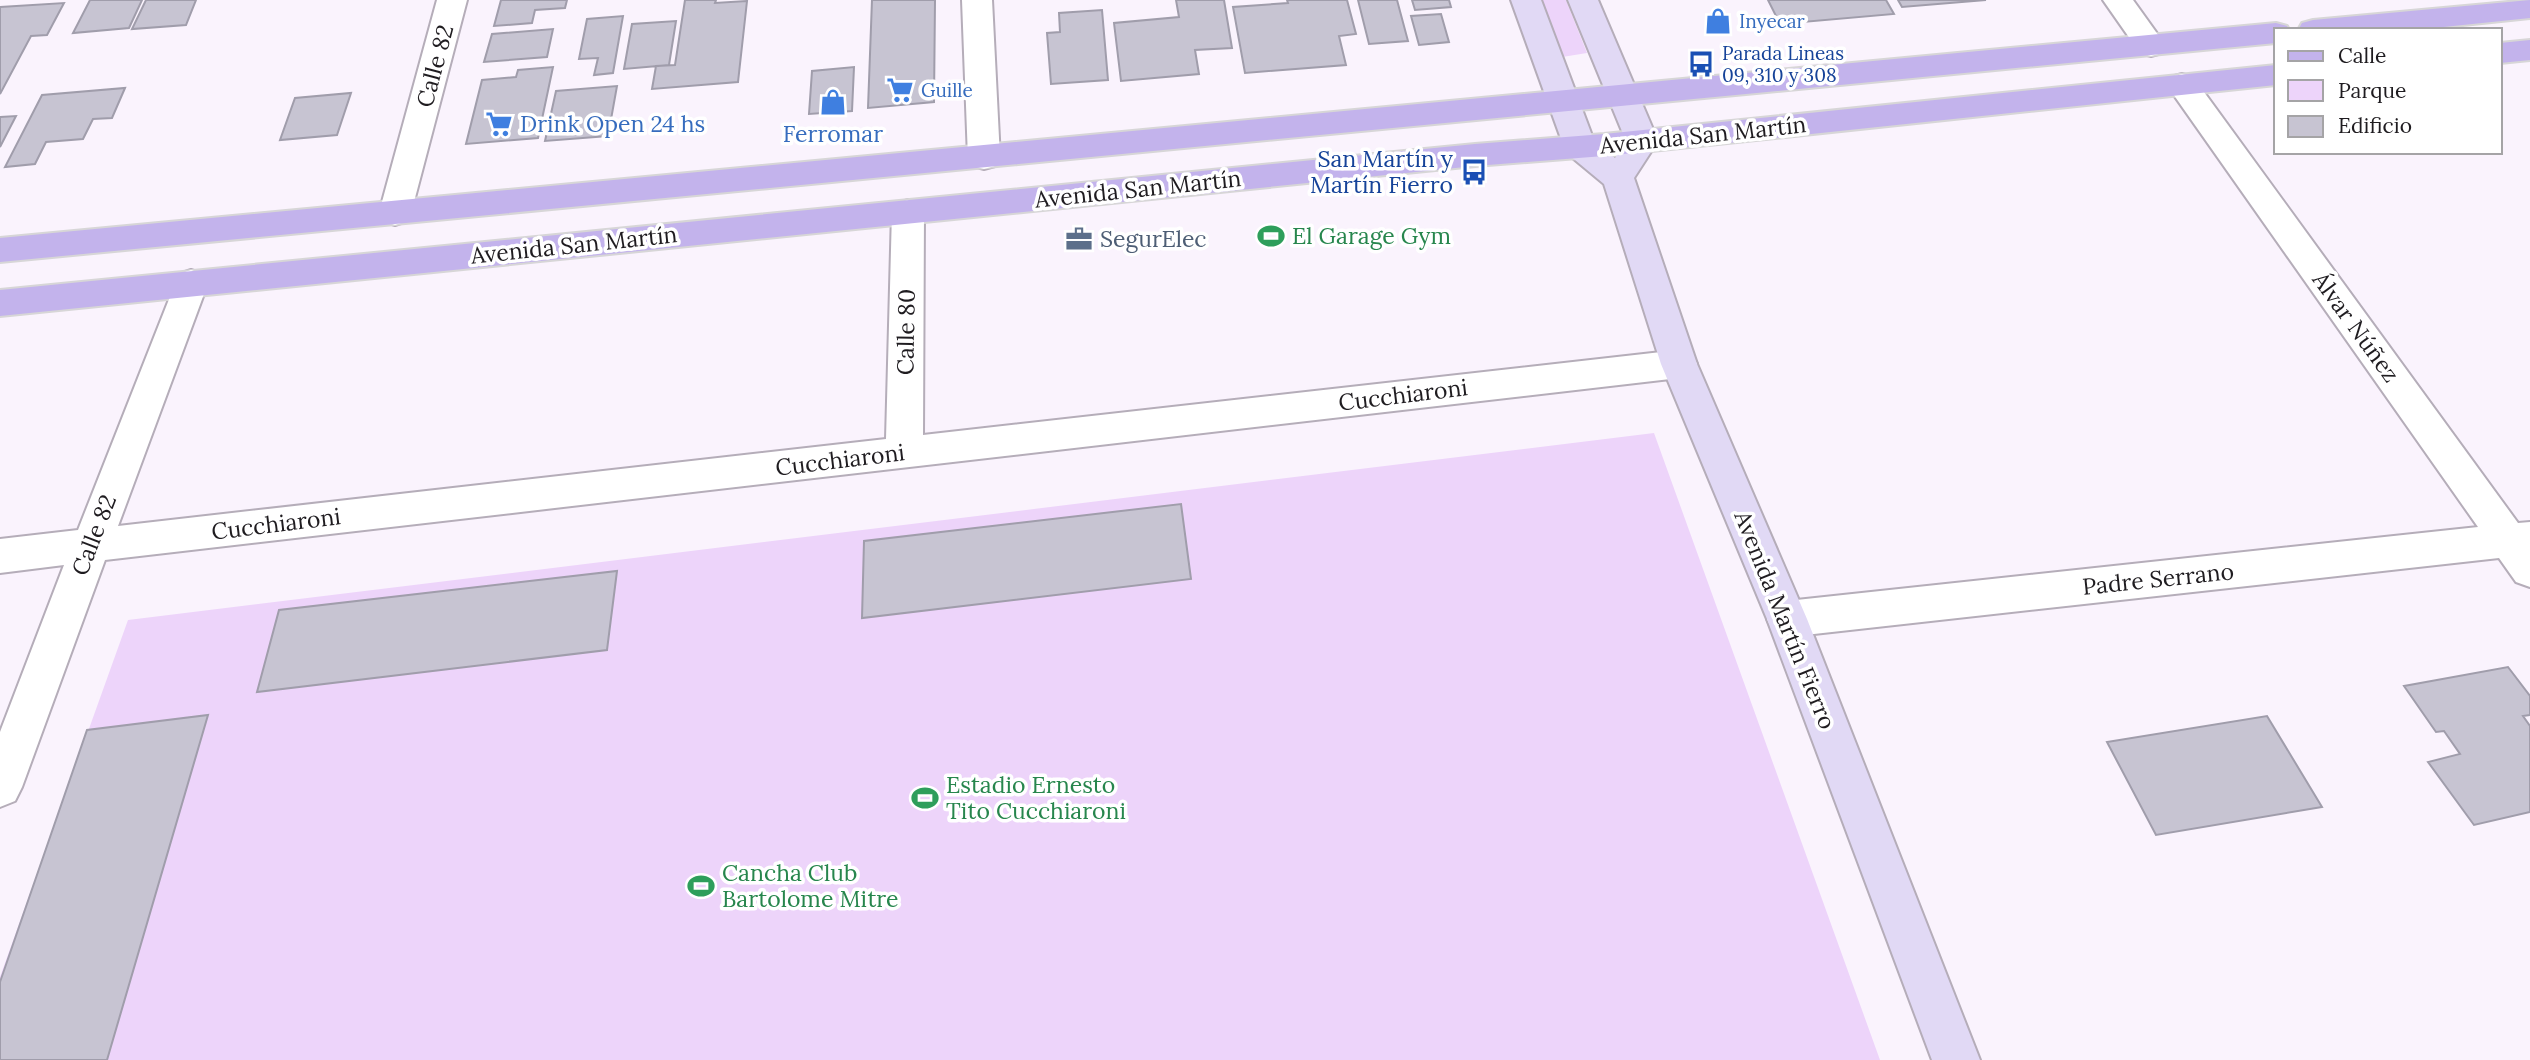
<svg xmlns="http://www.w3.org/2000/svg" width="2530" height="1060" viewBox="0 0 2530 1060" font-family="Lora,serif">
  <rect width="100%" height="100%" fill="#faf3fd"/>
  <path fill="#edd4fa" d="M1535,0H1566L1587,53L1556,58Z
    M1654,433L1880,1060H0V977L128,620Z"/>
  <path fill="#c7c4d2" stroke="#a09dab" stroke-width="2" d="M90,0H142L129,28L73,33Z
    M146,0H196L186,25L132,29Z
    M501,0H567L565,8L535,10L532,23L494,26Z
    M685,0H716L715,3L747,1L738,82L652,89L656,66L675,65Z
    M872,0H935L934,102L868,108Z
    M1176,0H1224L1232,48L1195,50L1199,74L1121,81L1114,23L1179,17Z
    M1287,0H1347L1356,34L1339,36L1346,65L1245,73L1233,7L1288,3Z
    M1358,0H1397L1408,41L1369,44Z
    M1412,0H1449L1451,7L1415,10Z
    M1768,0H1886L1894,14L1780,24Z
    M1898,0H1986L1902,7Z
    M64,3L47,35L31,36L0,94V7Z
    M1102,10L1108,80L1051,84L1047,33L1060,32L1059,13Z
    M1441,14L1449,42L1419,45L1411,16Z
    M623,16L613,73L594,75L598,58L579,59L587,19Z
    M676,21L669,65L624,69L632,24Z
    M553,29L547,57L484,62L492,34Z
    M553,67L538,138L466,144L482,80L516,77L518,70Z
    M854,67L852,111L809,114L812,71Z
    M617,86L608,136L545,141L556,91Z
    M125,88L112,118L93,119L83,139L46,142L35,164L5,167L42,95Z
    M351,93L337,135L280,140L295,98Z
    M16,116L0,147V117Z
    M1181,504L1191,579L862,618L864,541Z
    M617,571L607,650L257,692L279,610Z
    M2508,667L2530,696V715L2523,716L2530,726V812L2474,825L2428,762L2460,754L2444,731L2436,732L2404,686Z
    M208,715L107,1060H0V982L87,730Z
    M2267,716L2322,807L2156,835L2107,742Z"/>
  <g fill="none" stroke-linecap="round" stroke-linejoin="round">
    <g stroke="#b5adb9" stroke-width="4">
      <path id="street" d="M437,0H467L411,213L407,221L395,225L383,221L379,213Z
        M962,0H992L1000,158L995,166L984,169L973,166L968,158Z
        M2103,0H2133L2166,46L2162,53L2151,56L2140,53Z
        M2182,74L2193,77L2518,523L2530,522V587L2516,582L2499,558L1787,637L1773,632L1767,619L1773,606L1787,601L2478,527L2171,91L2167,84L2171,77Z
        M908,200L920,204L924,212L923,435L1679,350L1692,354L1697,364L1692,374L1679,378L105,560L22,787L15,801L0,807V732L64,565L0,573V539L78,530L179,274L191,270L203,274L208,283L118,526L886,439L892,212L896,204Z"/>
    </g>
    <g stroke="#b5adb9" stroke-width="4">
      <path id="secondary" d="M1511,0H1541L1594,141L1615,158L1626,141L1568,0H1598L1658,141L1634,178L1697,364L1807,619L1980,1060H1932L1767,619L1661,364L1604,184L1569,155L1564,147Z"/>
    </g>
    <g stroke="#d7d6d7" stroke-width="4">
      <path id="primary" d="M2530,0V18L2415,30H2298L2302,23L2313,20Z
        M2276,23L2287,26L2289,30H2276V43L0,262V238Z
        M2530,40V60L2500,63V43Z
        M2276,65V85L1604,156L1475,166L0,316V290L1475,144L1604,134Z"/>
    </g>
    <use href="#street" fill="#fff" fill-rule="evenodd"/>
    <use href="#secondary" fill="#e1d9f5" fill-rule="evenodd"/>
    <use href="#primary" fill="#c3b3ec" fill-rule="evenodd"/>
  </g>
  <defs>
    <g id="shop-bare" transform="scale(2.1)"><path d="M-5-2.5h2.3a2.7 3.5 0 0 1 5.4 0H5L5.5 6h-11ZM-1.5-2.5h3a1.5 2.3 0 0 0-3 0Z" fill="#3f7fe0" stroke="#fff" stroke-width="2.5" paint-order="stroke"/></g>
    <g id="bus-bare" transform="scale(2.1)"><path d="M-5-6H5V4H4V6H2V4H-2V6H-4V4H-5ZM-3.5-4V0h7V-4ZM-3.5 1.2v1.5H-2V1.2ZM2 1.2v1.5H3.5V1.2Z" fill="#1a4fb4" stroke="#fff" stroke-width="2.5" paint-order="stroke"/></g>
    <g id="supermarket-bare" transform="scale(2.1)"><path d="M-6-5.5h2.5l.6 2H6L4.5 2H-2.5L-4.4-4H-6ZM-1.5 3.2a1.3 1.3 0 1 0 .1 0ZM3 3.2a1.3 1.3 0 1 0 .1 0Z" fill="#3f7fe0" stroke="#fff" stroke-width="2.5" paint-order="stroke"/></g>
    <g id="stadium-bare" transform="scale(2.1)"><path d="M0-5a6.5 5 0 1 0 0 10a6.5 5 0 1 0 0-10ZM-3.5-1.8h7v3.6h-7Z" fill="#2e9e5b" stroke="#fff" stroke-width="2.5" paint-order="stroke"/></g>
    <g id="office-bare" transform="scale(2.1)"><path d="M-6-3h4V-5.5h4V-3h4V5H-6ZM-1-4.5V-3h2v-1.5ZM-6 0V1H6V0Z" fill="#5c6f8a" stroke="#fff" stroke-width="2.5" paint-order="stroke"/></g>
  </defs>
  <g fill-rule="evenodd">
    <use href="#shop-bare" x="1718" y="21"/>
    <use href="#bus-bare" x="1701" y="64"/>
    <use href="#supermarket-bare" x="900" y="90"/>
    <use href="#shop-bare" x="833" y="102"/>
    <use href="#supermarket-bare" x="499" y="124"/>
    <use href="#bus-bare" x="1474" y="172"/>
    <use href="#stadium-bare" x="1271" y="236"/>
    <use href="#office-bare" x="1079" y="239"/>
    <use href="#stadium-bare" x="925" y="798"/>
    <use href="#stadium-bare" x="701" y="886"/>
  </g>
  <g text-anchor="middle" stroke-width="7" stroke-linejoin="round" paint-order="stroke">
    <g font-size="19" fill="#366cbe" stroke="#fff" text-anchor="start">
      <text x="1739" y="28">Inyecar</text>
      <text x="921" y="97">Guille</text>
    </g>
    <g font-size="19" fill="#164399" stroke="#fff" text-anchor="start">
      <text x="1722" y="60">Parada Lineas<tspan x="1722" dy="22">09, 310 y 308</tspan></text>
    </g>
    <g font-size="23" fill="#1f1c20" stroke="#fff">
      <text transform="translate(435 66) rotate(-75)" y="8">Calle 82</text>
      <text transform="translate(1703 135) rotate(-6)" y="8">Avenida San Martín</text>
      <text transform="translate(1138 189) rotate(-6)" y="8">Avenida San Martín</text>
      <text transform="translate(574 245) rotate(-6)" y="8">Avenida San Martín</text>
      <text transform="translate(2356 327) rotate(54)" y="8">Álvar Núñez</text>
      <text transform="translate(906 332) rotate(-89)" y="8">Calle 80</text>
      <text transform="translate(1403 395) rotate(-7)" y="8">Cucchiaroni</text>
      <text transform="translate(840 460) rotate(-7)" y="8">Cucchiaroni</text>
      <text transform="translate(276 524) rotate(-7)" y="8">Cucchiaroni</text>
      <text transform="translate(94 535) rotate(-69)" y="8">Calle 82</text>
      <text transform="translate(2158 579) rotate(-6)" y="8">Padre Serrano</text>
      <text transform="translate(1785 620) rotate(68)" y="8">Avenida Martín Fierro</text>
    </g>
    <g font-size="23" fill="#366cbe" stroke="#fff" text-anchor="start">
      <text x="520" y="132">Drink Open 24 hs</text>
      <text x="833" y="142" text-anchor="middle">Ferromar</text>
    </g>
    <g font-size="23" fill="#164399" stroke="#fff" text-anchor="end">
      <text x="1453" y="167">San Martín y<tspan x="1453" dy="26">Martín Fierro</tspan></text>
    </g>
    <g font-size="23" fill="#27864d" stroke="#fff" text-anchor="start">
      <text x="1292" y="244">El Garage Gym</text>
      <text x="946" y="793">Estadio Ernesto<tspan x="946" dy="26">Tito Cucchiaroni</tspan></text>
      <text x="722" y="881">Cancha Club<tspan x="722" dy="26">Bartolome Mitre</tspan></text>
    </g>
    <g font-size="23" fill="#4e5e75" stroke="#fff" text-anchor="start">
      <text x="1100" y="247">SegurElec</text>
    </g>
  </g>
  <rect x="2274" y="28" width="228" height="126" fill="#ffffff" stroke="#a5a4a6" stroke-width="2"/>
  <rect x="2288" y="51" width="35" height="10" fill="#c3b3ec" stroke="#a5a4a6" stroke-width="2"/>
  <text x="2338" y="63" font-size="21" fill="#1f1c20">Calle</text>
  <rect x="2288" y="80" width="35" height="21" fill="#edd4fa" stroke="#a5a4a6" stroke-width="2"/>
  <text x="2338" y="98" font-size="21" fill="#1f1c20">Parque</text>
  <rect x="2288" y="116" width="35" height="21" fill="#c7c4d2" stroke="#a5a4a6" stroke-width="2"/>
  <text x="2338" y="133" font-size="21" fill="#1f1c20">Edificio</text>
</svg>
